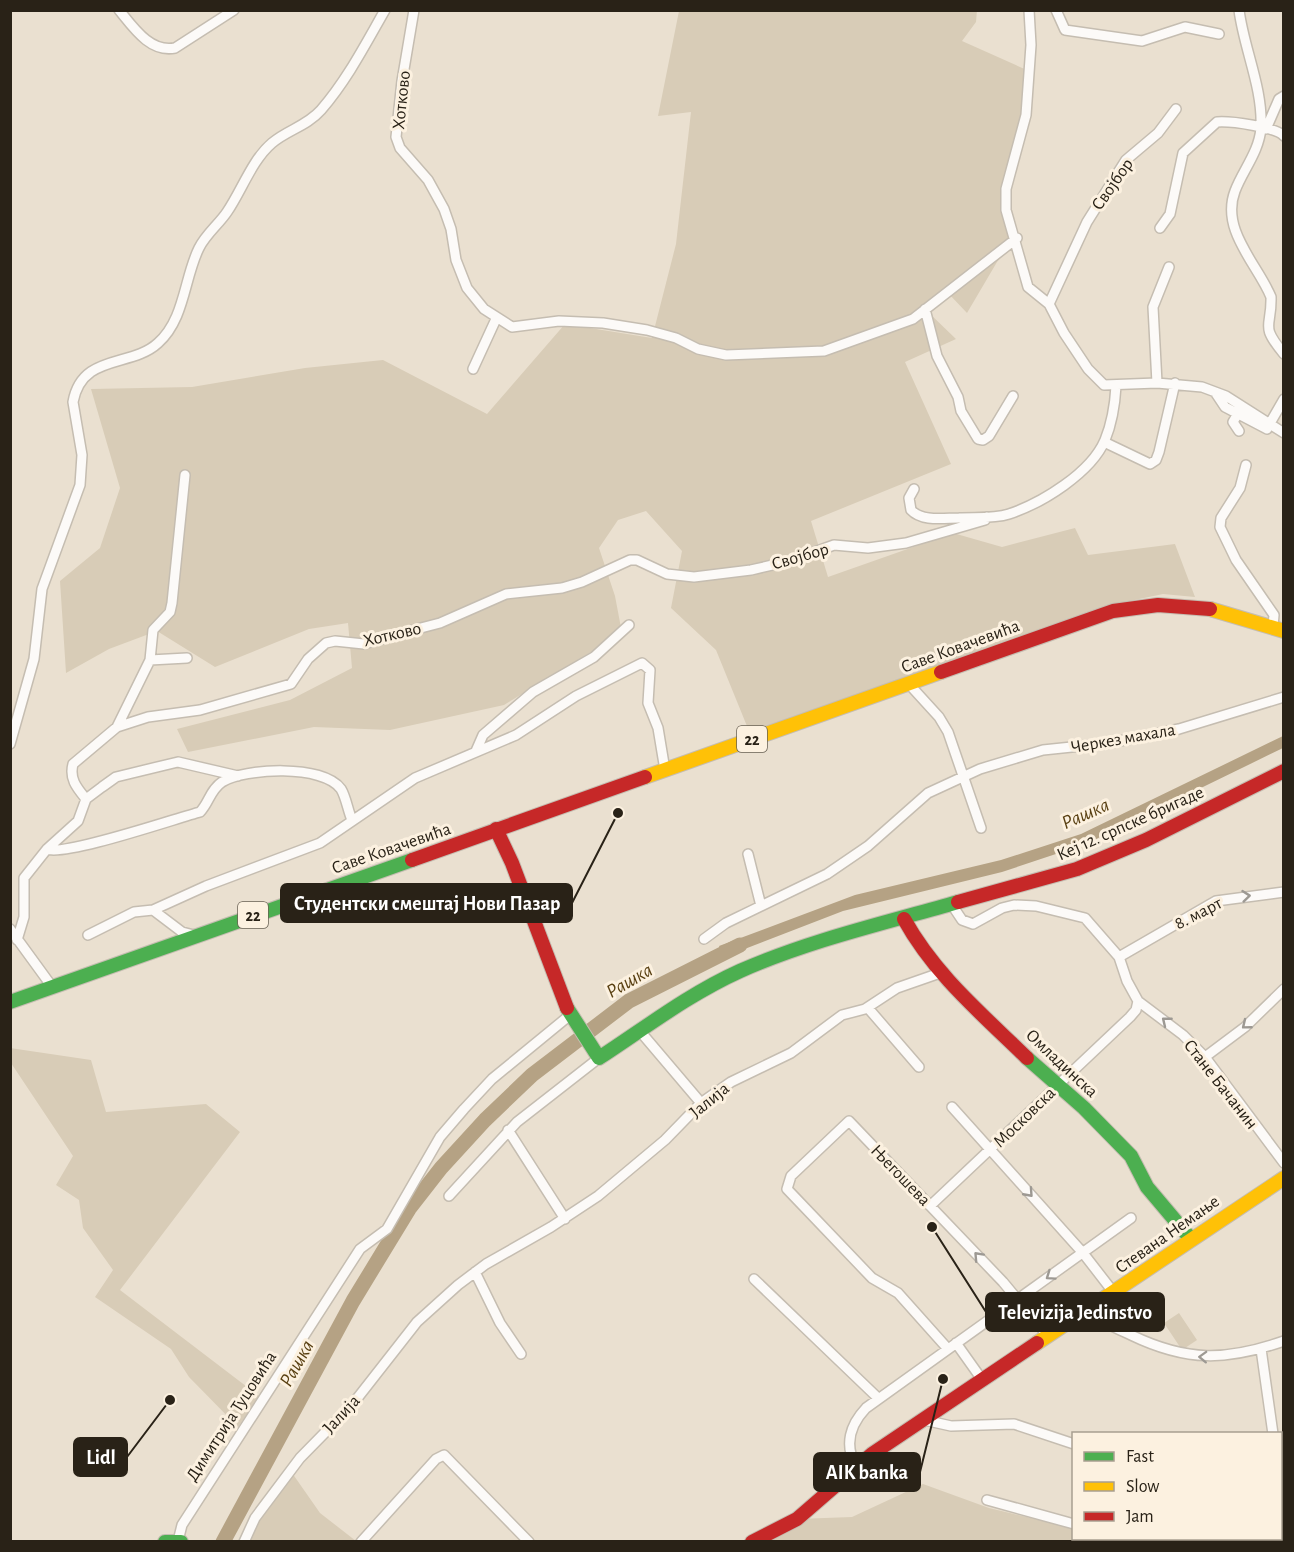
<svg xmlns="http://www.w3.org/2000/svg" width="1294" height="1552" viewBox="0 0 1294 1552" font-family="'Alegreya Sans',sans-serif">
  <rect width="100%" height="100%" fill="#eae0d0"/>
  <path fill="#d8ccb7" d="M977,10L976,22L962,41L1029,71L1028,96L1005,198L1019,248L1005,252L997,262L967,313L948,293L928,312L956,339L905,362L951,464L811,521L828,577L953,533L1002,547L1075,528L1088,555L1175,544L1195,597L1163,594L1106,606L751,736L716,650L671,608L682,551L646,511L618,520L599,548L615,596L622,633L504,705L390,730L314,727L188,752L177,729L290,700L352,668L348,623L309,629L215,667L157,631L109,649L66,673L60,581L100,548L120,488L91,389L192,387L305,368L383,360L487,414L565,324L652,338L676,244L691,112L658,116L679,11Z
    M10,1048L91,1060L106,1112L206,1104L240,1132L120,1290L259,1396L238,1427L189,1377L171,1349L95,1297L113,1270L83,1228L79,1200L56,1185L73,1156L11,1063Z
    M1179,1313L1197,1340L1182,1350L1164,1323Z
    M290,1470L320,1513L356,1541L244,1542Z
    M923,1484L989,1508L1073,1528L1074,1538H1116L1128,1541L752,1542L797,1519L852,1517Z"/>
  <path fill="#b5a284" d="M1283,736V748L1086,844L1002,872L843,911L724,957L719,946L855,895L1001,860L1081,834Z"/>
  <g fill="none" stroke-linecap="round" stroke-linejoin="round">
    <path stroke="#b5a284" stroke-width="15" d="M223,1542L353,1301L409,1209L441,1168L485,1120L532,1075L629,1001L740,945"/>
    <g stroke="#c5bdb1" stroke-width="12">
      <path id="street" d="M119,10C133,27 150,53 175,48L234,10
        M414,10L402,81L396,137L400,148L428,180L444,209L451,229L456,260L467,288L484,309L512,327L559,321L603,323L647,330L676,338L698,349L726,355L824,351L913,319L1017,238
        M1029,10L1031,45L1026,115L1006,189V210L1028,287L1049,304L1064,333L1088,369L1104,385L1157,383L1202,387L1226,396L1284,433
        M1056,10L1065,30L1142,41L1185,27L1219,34
        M1239,10C1244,49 1263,88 1261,128C1259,152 1243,170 1235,191C1220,230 1258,265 1271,297C1272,328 1259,324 1284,354
        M1266,129L1279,99L1284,96
        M1160,228L1170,214L1183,153L1217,122C1231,121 1276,127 1284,136
        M1049,304L1087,222L1126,160L1158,133L1176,109
        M925,309L937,356L958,397L961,411L978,439L983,440L989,436L1013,396
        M473,369L496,319
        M1157,383L1153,307L1169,267
        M1215,392L1225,407L1267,429
        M1237,415L1233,422L1239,431
        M1269,425L1284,399
        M1104,442L1150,464L1156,460L1159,452L1175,383
        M1246,465L1240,488L1221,518L1220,527L1236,560L1274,615L1273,626
        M914,489L909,498L911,510C922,522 944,518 959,518C976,517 993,519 1009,514C1042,503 1091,473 1105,440C1112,423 1115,404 1116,386
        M150,660L153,630L170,612L172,603L185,475
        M908,683L939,717L948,732L981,828
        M117,727L150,660L187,658
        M10,744L34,659L42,589L80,485L82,455L73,402C82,353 131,368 158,343C185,319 184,278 199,248C206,234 219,224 227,212C242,190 252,160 272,143C287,130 307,126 321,110C347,80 365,45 385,10
        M476,751L483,735L533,692L594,657L629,625
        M86,799C77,788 69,779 73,764L117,727L148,717L200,710L291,684L308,659L326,643L335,641L364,644L417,629L440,623L506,594L562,588L582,582L630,560H637L667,574L694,577L751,570L790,561L834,545L868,548L906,543L985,520L987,517
        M47,849C63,857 174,819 200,812C209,803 210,790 222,782C245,768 323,764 341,789C346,797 348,811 352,820
        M748,854L761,906
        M952,905L962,920L973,924L1002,908L1014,905L1036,906L1085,918L1119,957L1127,981L1138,1001L1183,1035L1205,1057L1284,1163
        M153,910L182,932L194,935
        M10,929L53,988
        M88,935L134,912L153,910L206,886L320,843L415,778L516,735L576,696L642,663L650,670L648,703L658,728L665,770
        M704,939L726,923L827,874L868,846L928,793L980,769L1043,750L1110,743L1179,729L1284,697
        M17,940L24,917V878L47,849L78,821L86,799L102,787L116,777L178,762L238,776
        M1119,957L1216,901L1284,892
        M868,1008L919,1067
        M639,1030L701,1103
        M1205,1057L1245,1027L1284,989
        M952,1107L1083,1253L1114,1293
        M508,1130L565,1219
        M449,1196L517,1122L599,1058
        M930,1206L1130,1017L1136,1010L1138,1001
        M475,1272L500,1323L521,1354
        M754,1279L878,1398
        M1086,1311C1100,1321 1116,1328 1131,1335C1187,1362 1226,1361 1284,1341
        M956,1343L983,1381
        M948,1349L898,1293L872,1278L787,1189L791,1176L849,1121L1003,1282L1048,1336
        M1261,1349L1273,1434
        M924,1420L951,1426L1014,1424L1074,1444
        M1280,1459L1284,1458
        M856,1466C844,1445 850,1425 866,1408L1131,1218
        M987,1500L1074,1524
        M1136,1538L1145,1542
        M178,1541L182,1525L360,1249L387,1229L440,1137L464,1109L492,1079L570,1015
        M244,1542L255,1518L300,1458L352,1405L417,1322L458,1285L486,1264L551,1227L598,1196L665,1140L701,1103L731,1082L791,1053L842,1015L865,1009L897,988L940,973
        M361,1542L436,1459L444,1455L529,1542"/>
    </g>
    <g stroke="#c5bdb1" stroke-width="16">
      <path id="fast" d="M10,1002L412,860
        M567,1008L599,1058C645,1028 689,994 740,971C810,940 885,923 958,902
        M1027,1058L1084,1108L1131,1156L1147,1187L1190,1238
        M165,1542H181"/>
    </g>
    <g stroke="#c5bdb1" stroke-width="16">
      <path id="slow" d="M1210,609L1284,631
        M645,777L941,672
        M1037,1343L1284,1178"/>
    </g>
    <g stroke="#c5bdb1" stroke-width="16">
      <path id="jam" d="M941,672L1113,611L1158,605L1210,609
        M496,829L512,863L567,1008
        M412,860L645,777
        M958,902L1077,869L1146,840L1284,771
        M904,919C935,975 981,1013 1027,1058
        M752,1542L797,1519L872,1454L1037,1343"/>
    </g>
    <use href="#street" stroke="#fcfaf8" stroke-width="9"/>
    <use href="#fast" stroke="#4caf50" stroke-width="14"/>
    <use href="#slow" stroke="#ffc107" stroke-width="14"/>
    <use href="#jam" stroke="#c62828" stroke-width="14"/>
  </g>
  <defs><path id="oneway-chevron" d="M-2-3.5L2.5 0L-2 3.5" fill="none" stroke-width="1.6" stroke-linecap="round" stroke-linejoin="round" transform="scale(1.5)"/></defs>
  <g stroke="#9d9993">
    <use href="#oneway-chevron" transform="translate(1246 896) rotate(-6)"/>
    <use href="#oneway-chevron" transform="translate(1166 1021) rotate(-141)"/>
    <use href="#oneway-chevron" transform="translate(1246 1025) rotate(141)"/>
    <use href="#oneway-chevron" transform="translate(1029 1193) rotate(48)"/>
    <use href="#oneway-chevron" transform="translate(978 1256) rotate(-133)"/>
    <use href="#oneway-chevron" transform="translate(1050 1276) rotate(145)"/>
    <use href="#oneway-chevron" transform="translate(1203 1357) rotate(-178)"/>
  </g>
  <g text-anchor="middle" stroke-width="6" stroke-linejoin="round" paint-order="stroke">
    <g fill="#fcf1e0" stroke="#686053" stroke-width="1.5">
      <rect x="737" y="726" width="30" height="26" rx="4.5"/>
      <rect x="238" y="902" width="30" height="26" rx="4.5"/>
    </g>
    <g font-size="16" font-weight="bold" fill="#292217">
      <text x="752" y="745">22</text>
      <text x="253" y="921">22</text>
    </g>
    <g font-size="18" fill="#292217" stroke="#fcf1e0">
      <text transform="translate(401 100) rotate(-84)" y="6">Хотково</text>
      <text transform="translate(1112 184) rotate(-55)" y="6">Својбор</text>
      <text transform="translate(800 556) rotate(-16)" y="6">Својбор</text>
      <text transform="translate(392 634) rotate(-13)" y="6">Хотково</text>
      <text transform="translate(960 646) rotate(-20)" y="6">Саве Ковачевића</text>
      <text transform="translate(1123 738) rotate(-10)" y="6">Черкез махала</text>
      <text transform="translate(1130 823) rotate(-24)" y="6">Кеј 12. српске бригаде</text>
      <text transform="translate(391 848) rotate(-19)" y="6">Саве Ковачевића</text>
      <text transform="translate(1198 913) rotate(-27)" y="6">8. март</text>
      <text transform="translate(1062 1063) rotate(43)" y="6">Омладинска</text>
      <text transform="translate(1221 1084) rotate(52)" y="6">Стане Бачанин</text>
      <text transform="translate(709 1100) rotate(-39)" y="6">Јалија</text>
      <text transform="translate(1024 1117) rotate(-44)" y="6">Московска</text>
      <text transform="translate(901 1175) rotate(46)" y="6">Његошева</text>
      <text transform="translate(1167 1234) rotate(-35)" y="6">Стевана Немање</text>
      <text transform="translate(341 1414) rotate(-47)" y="6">Јалија</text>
      <text transform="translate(231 1416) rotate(-57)" y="6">Димитрија Туцовића</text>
    </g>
    <g font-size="20" font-style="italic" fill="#583f11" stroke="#fcf1e0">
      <text transform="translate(1085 813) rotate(-24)" y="7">Рашка</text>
      <text transform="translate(629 980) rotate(-30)" y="7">Рашка</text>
      <text transform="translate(296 1363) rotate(-61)" y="7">Рашка</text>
    </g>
  </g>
  <path fill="none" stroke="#292217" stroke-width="2" d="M618 813L572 903M932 1227L986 1312M170 1400L127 1457M943 1379L920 1472"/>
  <g fill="#292217" stroke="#fcf1e0" stroke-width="2">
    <circle cx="618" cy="813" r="6"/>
    <circle cx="932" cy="1227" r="6"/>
    <circle cx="170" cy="1400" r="6"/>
    <circle cx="943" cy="1379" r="6"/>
  </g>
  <g fill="#292217" stroke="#292217" stroke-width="2">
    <rect x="281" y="884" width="291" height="38" rx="6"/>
    <rect x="986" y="1293" width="178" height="38" rx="6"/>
    <rect x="74" y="1438" width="53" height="38" rx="6"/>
    <rect x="814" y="1453" width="106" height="38" rx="6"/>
  </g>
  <g font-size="20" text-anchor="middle" font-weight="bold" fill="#fff">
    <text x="427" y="910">Студентски смештај Нови Пазар</text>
    <text x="1075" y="1319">Televizija Jedinstvo</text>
    <text x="101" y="1464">Lidl</text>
    <text x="867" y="1479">AIK banka</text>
  </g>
  <rect width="1294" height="1552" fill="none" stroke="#292217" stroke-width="24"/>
  <rect x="1072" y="1432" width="210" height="108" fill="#fcf1e0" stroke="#a89e90" stroke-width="1.5"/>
  <rect x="1084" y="1452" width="30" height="9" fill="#4caf50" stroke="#a89e90" stroke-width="1.5"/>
  <text x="1126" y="1462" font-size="18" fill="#292217">Fast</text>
  <rect x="1084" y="1482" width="30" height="9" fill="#ffc107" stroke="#a89e90" stroke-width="1.5"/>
  <text x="1126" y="1492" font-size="18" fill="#292217">Slow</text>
  <rect x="1084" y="1512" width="30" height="9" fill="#c62828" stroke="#a89e90" stroke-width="1.5"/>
  <text x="1126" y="1522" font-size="18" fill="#292217">Jam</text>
</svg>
